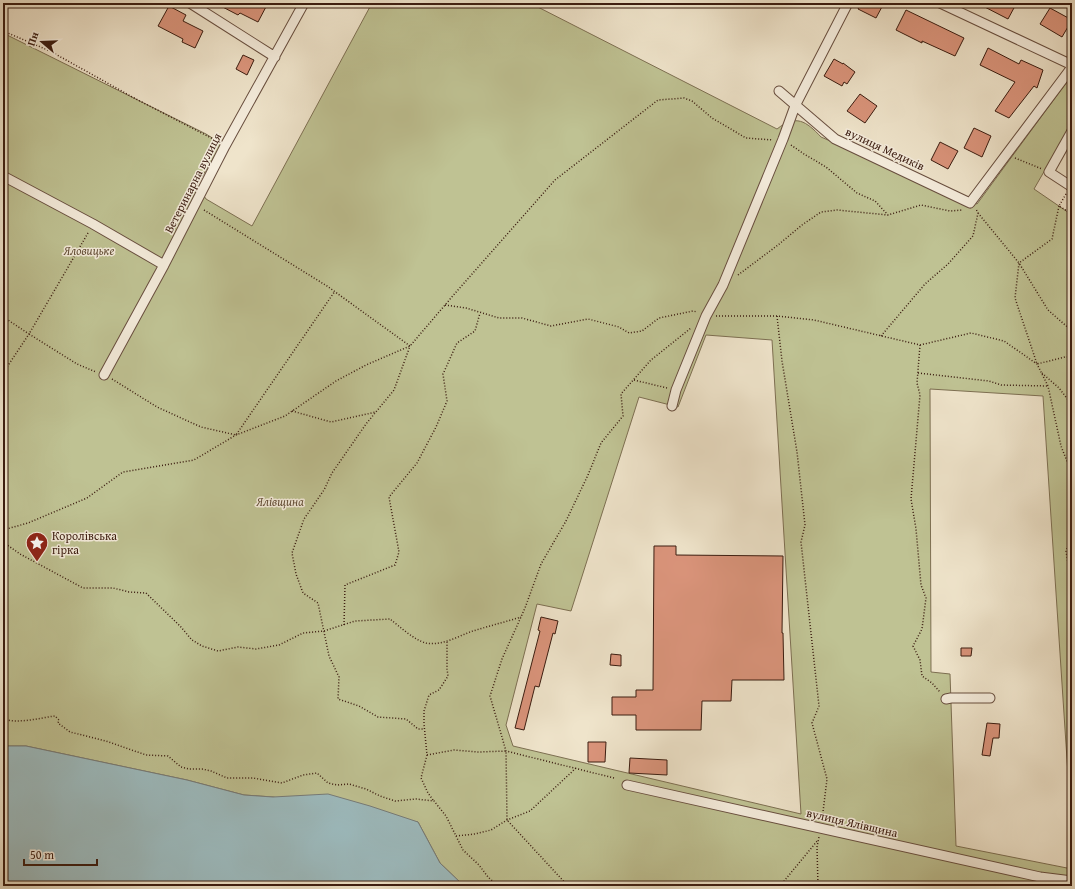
<svg xmlns="http://www.w3.org/2000/svg" width="1075" height="889" viewBox="0 0 1075 889" font-family="'Gentium Book Plus',serif">
  <rect width="100%" height="100%" fill="#efe4cb"/>
  <filter id="stains"><feTurbulence type="fractalNoise" baseFrequency=".005" numOctaves="4"/><feColorMatrix values="0 0 0 0 .2 0 0 0 0 .09 0 0 0 0 .02 0 0 0 .5 -.17"/></filter>
  <radialGradient id="worn" r=".72"><stop offset=".6" stop-color="#630" stop-opacity="0"/><stop offset="1" stop-color="#630" stop-opacity=".3"/></radialGradient>
  <path fill="#bfc293" stroke="#7d6f52" fill-rule="evenodd" d="M372,3H530L777,129C796,114 806,121 821,137L977,204L1072,75V123L1034,189L1072,215V835L1043,396L930,389L931,672L950,674L956,846L1072,869V886H464L440,863L418,822L273,797L244,795L187,780L26,746H3V33L206,134L222,144L197,185L206,199L252,226ZM706,335L772,340L801,814L513,746L506,725L537,604L571,611L639,397L678,407Z"/>
  <path fill="#9dbcc0" stroke="#767c7a" d="M3,746H26L187,780L244,795L273,797L328,794L370,806L418,822L440,863L464,886H3Z"/>
  <path fill="#da947b" stroke="#3b1c10" d="M215,3H268L258,22L240,13L238,15Z
    M861,3H884L876,18L858,9Z
    M977,3H1010L1015,6L1008,19Z
    M169,6L186,15L183,21L203,31L195,48L182,42L183,39L158,26Z
    M1050,8L1072,20L1062,37L1040,24Z
    M906,10L964,38L955,56L922,41V43L896,30Z
    M988,48L1019,64L1021,60L1043,70L1037,88L1034,86L1009,118L995,111L1015,82L980,65Z
    M243,55L254,60L247,75L236,69Z
    M834,59L843,64V63L855,72L847,84L844,82L842,86L824,76Z
    M860,94L877,106L865,123L847,111Z
    M974,128L991,136L982,157L964,148Z
    M940,142L958,151L948,169L931,160Z
    M654,546H676V555L783,556L782,633H783L784,680H732L731,701H702L701,730H636V715H612V697H636V690H653Z
    M541,617L558,621L555,634L553,633L539,687L535,686L524,730L515,728L540,631L538,630Z
    M961,648H972L971,656H961Z
    M611,654L621,655V666L610,665Z
    M987,723L1000,724L999,738H993L990,756L982,755Z
    M588,742H606L605,762H588Z
    M630,758L667,760V775L629,773Z"/>
  <g fill="none" stroke-linecap="round" stroke-linejoin="round">
    <g stroke="#684e3f" stroke-width="11">
      <path id="minor" d="M190,3L275,57
        M940,3L1072,65
        M779,91L835,139L970,203L1072,67
        M1072,131L1049,172L1072,187
        M3,176L93,224L164,265
        M104,375L164,265L225,146L304,3
        M672,406L676,390L706,316L723,285L783,139L795,106L848,3
        M946,699L951,698H990
        M627,785L1040,877L1072,881"/>
    </g>
    <path stroke="#3b1c10" stroke-width="1.5" stroke-dasharray="1 2" stroke-linecap="butt" d="M3,31L50,51L136,99L217,141
      M791,145L804,154L826,167L857,193L875,201L888,215L921,205L950,211L962,210
      M1015,158L1042,169
      M1066,194L1059,206L1072,214
      M1059,206L1052,239L1019,263L1015,298L1037,364L1065,357H1072
      M204,210L327,286L410,346L394,390L366,424L332,473L324,490L304,519L292,553L296,574L303,593L318,603L329,656L339,677L338,699L359,706L378,717L406,719L418,729H424
      M978,213L1019,263L1048,310L1072,331
      M88,233L29,334L77,364L96,372
      M738,275L778,245L802,225L821,212L837,210L888,215
      M445,305L466,308L499,318H522L551,326L588,319L619,327L629,333L642,331L659,318L693,311L697,312
      M716,316H777L814,320L920,345L917,383L920,395L911,499L916,529L921,585L926,598L922,629L913,646L920,660L922,676L932,683L940,692
      M777,316L782,361L797,452L805,525L801,542L819,706L812,723L827,779L822,820
      M3,322L8,320L29,334L3,373
      M881,336L925,284L948,264L973,236L978,213L976,209
      M920,345L971,333L1004,341L1037,364L1048,386L1061,446L1072,474
      M918,373L989,381L1001,385L1048,386
      M1042,373L1059,388L1072,405
      M112,379L157,407L201,427L236,435L335,291
      M634,380L667,388
      M292,411L331,422L376,412
      M3,530L28,523L87,498L123,472L194,460L236,435L285,416L336,381L366,365L410,346L451,298L555,180L658,100L684,98L692,101L712,118L746,138L773,140
      M1072,534L1066,551L1069,569V591L1072,600
      M3,542L20,554L83,588H113L129,592L146,593L180,626L192,640L202,646L218,651L238,647L256,649L279,645L303,633L324,631L355,621L390,619C399,626 414,640 426,643C443,646 458,636 473,631C489,626 505,622 521,617
      M1072,610L1070,631L1072,638
      M344,625L345,585L395,565L399,552L389,497L417,463L436,427L447,401L443,374L457,343L475,331L480,313
      M3,719C19,724 39,718 55,716L59,720L58,723L70,732L106,741L146,755L168,756L181,767L189,769H202L211,771L227,778H253L282,783L303,775L317,773L328,783L337,785L349,784L366,789L380,796L395,801L416,799L434,801L446,816L463,850L479,865L488,877L498,886
      M427,755L454,750L478,752L506,751L507,820L568,886
      M614,778L506,751L490,696L502,659L525,608L541,564L566,521L588,475L601,443L623,416L621,394L651,360L691,328
      M433,800L428,793L421,778L427,755L424,724V711L429,695L439,690L448,676L447,669V642
      M456,836L475,834L491,830L507,820L530,811L576,768
      M780,886L818,840
      M818,886L817,847L819,837"/>
    <use href="#minor" stroke="#f5eddd" stroke-width="9"/>
  </g>
  <defs>
    <g id="sight-pin" transform="scale(1.15)"><path d="M0 17L-7.5 6A9.5 9.5 0 1 1 7.5 6Z" fill="#8f2418" stroke="#f5eddd"/><path d="M0-6L1.8-2.2L6-1.7L2.9 1.2L3.7 5.4L0 3.3L-3.7 5.4L-2.9 1.2L-6-1.7L-1.8-2.2Z" fill="#fff"/></g>
  </defs>
  <g fill-rule="evenodd">
    <use href="#sight-pin" x="37" y="543"/>
  </g>
  <g text-anchor="middle" stroke-width="3" stroke-linejoin="round" paint-order="stroke">
    <g font-size="12" fill="#3b1c10" stroke="#f5eddd">
      <text transform="translate(885 149) rotate(25)" y="4">вулиця Медиків</text>
      <text transform="translate(193 183) rotate(-63)" y="4">Ветеринарна вулиця</text>
      <text transform="translate(852 823) rotate(13)" y="4">вулиця Ялівщина</text>
    </g>
    <g font-size="12" font-style="italic" fill="#634e37" stroke="#f5eddd">
      <text x="89" y="255">Яловицьке</text>
      <text x="280" y="506">Ялівщина</text>
    </g>
    <g font-size="12" fill="#3b1c10" stroke="#f5eddd" text-anchor="start">
      <text x="52" y="540">Королівська<tspan x="52" dy="14">гірка</tspan></text>
    </g>
  </g>
  <rect width="1075" height="889" fill="none" stroke="#efe4cb" stroke-width="16"/>
  <rect x="4" y="4" width="1067" height="881" fill="none" stroke="#3b1c10" stroke-width="2"/>
  <rect x="8" y="8" width="1059" height="873" fill="none" stroke="#3b1c10"/>
  <g transform="translate(42 42) rotate(289)" stroke="#f5eddd" stroke-width="3" paint-order="stroke">
  <path d="M0-3L7 15L0 10L-7 15Z" fill="#3b1c10"/>
  <text y="-6" font-size="11" font-weight="bold" text-anchor="middle" fill="#3b1c10">Пн</text>
  </g>
  <path d="M24 859v6h73v-6" fill="none" stroke="#3b1c10" stroke-width="2"/>
  <text x="30" y="859" font-size="12" fill="#3b1c10" stroke="#f5eddd" stroke-width="3" paint-order="stroke">50 m</text>
  <rect width="100%" height="100%" filter="url(#stains)"/>
  <rect width="100%" height="100%" fill="url(#worn)"/>
</svg>
